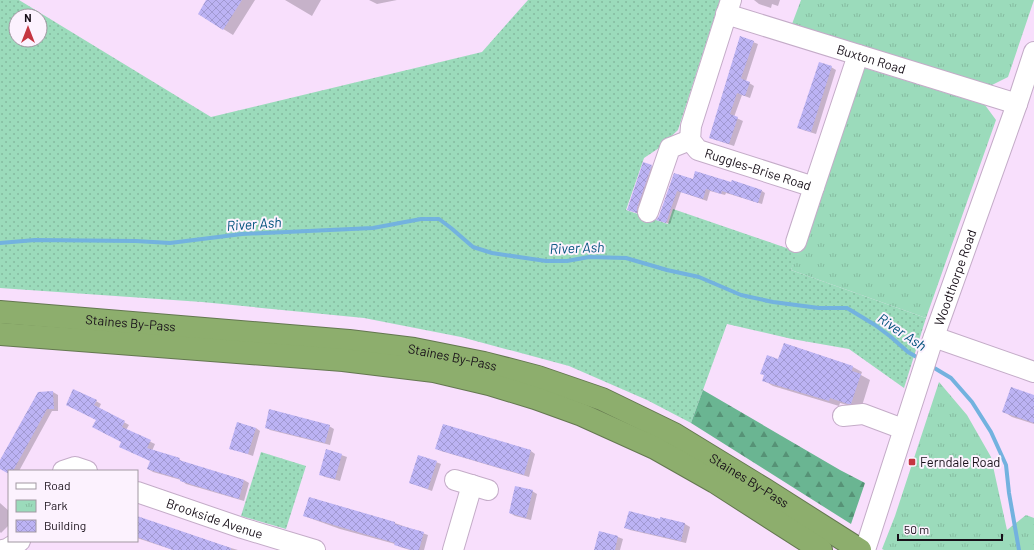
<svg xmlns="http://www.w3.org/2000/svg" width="1034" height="550" viewBox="0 0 1034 550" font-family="Barlow,sans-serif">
  <defs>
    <pattern id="grass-dots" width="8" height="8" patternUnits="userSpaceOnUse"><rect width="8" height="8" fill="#9bdbbb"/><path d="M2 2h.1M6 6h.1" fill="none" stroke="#85bba0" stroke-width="1.8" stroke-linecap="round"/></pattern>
    <pattern id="forest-firs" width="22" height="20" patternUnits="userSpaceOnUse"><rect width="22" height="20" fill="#6ab592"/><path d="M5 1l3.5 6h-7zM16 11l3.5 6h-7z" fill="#569276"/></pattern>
    <pattern id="park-tufts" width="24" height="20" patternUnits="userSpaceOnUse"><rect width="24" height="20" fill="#9bdbbb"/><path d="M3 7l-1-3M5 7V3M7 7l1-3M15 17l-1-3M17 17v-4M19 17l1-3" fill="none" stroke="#85bba0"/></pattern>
    <pattern id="building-cross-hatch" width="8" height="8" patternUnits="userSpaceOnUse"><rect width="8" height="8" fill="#bcb3f4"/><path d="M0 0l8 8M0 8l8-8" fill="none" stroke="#a199d1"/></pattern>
  </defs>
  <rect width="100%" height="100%" fill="#f8dffc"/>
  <path fill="url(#grass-dots)" fill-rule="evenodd" d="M0,0H19L211,117L482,52L528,0H720L678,130L659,148L644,158L626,210L668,224L673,209L798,252L791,270L926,318L904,388L849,349L792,339L727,324L691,423L647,400L569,366L461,337L364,318L202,302L0,288ZM16,16H40V40H16Z
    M261,452L306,466L286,529L241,516Z"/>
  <path fill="url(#forest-firs)" d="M703,390L840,470L865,483L851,524L691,423Z"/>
  <path fill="url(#park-tufts)" d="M801,0H1034L1008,77L988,87L792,24Z
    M858,66L985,105L996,120L926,318L791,270Z
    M939,382L967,415L991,457L1007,530L1026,515L1034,518V550H884L882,549L895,516Z"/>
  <path fill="#0003" d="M207,0H255L233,35L199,14Z
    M285,0H321L312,16Z
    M369,0H397L377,4Z
    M754,0H780L778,6L772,4L771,8L759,4Z
    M753,42L758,44L746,81L754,86L750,98L742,95L734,117L743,121L734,146L710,138Z
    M831,67L836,70L816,134L803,130L799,127Z
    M651,166L653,167L639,213L631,211Z
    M674,174L694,180L762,191L765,193L762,204L726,193L725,195L710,191L707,201L681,192L670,224L661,221L660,216Z
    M784,344L853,367L862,372L861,375L870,380L861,409L840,403L839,406L773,386L763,380L765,375L762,374L779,360Z
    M53,392L58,395V411H52L19,471H9V473L0,468V462Z
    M1034,396V424L1012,417L1004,412Z
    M96,401L101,404L99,408L129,425L126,430L155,444L152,451L179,459L184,463L244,480L249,483L244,501L186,484L181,480L153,472L148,469L151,461L122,442L97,420L71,407Z
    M329,426L334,429L330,445L270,430L266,427Z
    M443,426L531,451L535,454L529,477L441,451L437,449Z
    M256,428L260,431L253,456L230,448Z
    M327,450L347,457L340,481L325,477L320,474Z
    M436,462L441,464L432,491L410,483Z
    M532,491L537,494L531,520L515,516L510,513Z
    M0,503L9,511V525L1,533L0,532Z
    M304,516L395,523L428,535L424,550H410L400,547L395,544L340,529Z
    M137,517L213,543L238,550H173L137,538Z
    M661,518L685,524L690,527L686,543L630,530L625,528L661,520Z
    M600,532L618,537L623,539L620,550H595Z"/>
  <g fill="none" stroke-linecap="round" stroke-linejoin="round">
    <path stroke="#73b2df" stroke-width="4" d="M0,243L35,240L136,241L170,243L242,234L373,228L421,219H439L451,228L473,247L492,253L546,261H567L589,257L626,258L667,270L699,277L741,295L773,302L819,308H847L875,325L891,337L908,352L920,359
      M931,366L951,378L972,402L991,432L1006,465L1009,493L1019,550"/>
  </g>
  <path fill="url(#building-cross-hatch)" d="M206,0H242L223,30L198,14Z
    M740,36L754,41L741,78L742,79L750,82L745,96L737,93L730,114L738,117L729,144L709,138Z
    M819,62L832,66L811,132L797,128Z
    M643,162L652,165L637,208V213L627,210Z
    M695,171L731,182L732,180L762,190L758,203L722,191L721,194L706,189L703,199L677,191L666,223L656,220L659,216L674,173L693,179Z
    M784,343L853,366L852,371L861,374L851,404H848L830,398L829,401L762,381L764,375L760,374L767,355L778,359Z
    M1011,387L1034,395V423L1002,412Z
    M73,389L97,400L94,405L125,421L122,427L151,440L147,448L180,458L179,460L244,480L239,499L180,481V479L147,469L150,461L119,447L121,442L92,427L96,420L66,405Z
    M53,391L54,409H47L13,471H9V474L0,469V460L38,392Z
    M269,409L330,425L325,443L265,428Z
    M237,422L256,428L248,454L229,449Z
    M443,424L531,450L524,475L435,449Z
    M326,449L342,454L335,479L319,475Z
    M418,455L437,461L428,489L409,483Z
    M515,486L533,490L526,518L509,513Z
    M309,497L395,522V524L424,532L419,550H412L394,545L395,543L303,516Z
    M629,511L660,519V517L685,523L681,541L624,528Z
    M137,516L231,548V550H173L137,537Z
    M599,531L618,536L615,550H594Z"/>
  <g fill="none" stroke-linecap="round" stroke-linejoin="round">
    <g stroke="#c4acc8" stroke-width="22">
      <g id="minor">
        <path id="s1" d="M731,0L691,126L690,140L698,150L814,187L858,55"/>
        <path id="s2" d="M726,14L1017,104"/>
        <path d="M648,212L670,148L690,140"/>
        <path d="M796,242L814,187"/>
        <path d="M934,337L1034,372"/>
        <path d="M843,416L863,414L903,429"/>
        <path d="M63,471L75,467L87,471"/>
        <path d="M455,480L488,490"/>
        <path id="s3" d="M137,492L242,528L315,550"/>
        <path d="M2,550L7,549L20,541"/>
        <path d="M453,550L472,485"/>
        <path id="s4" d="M865,550L931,345L1017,104L1034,52"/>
      </g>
    </g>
    <g stroke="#647750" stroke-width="24">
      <g id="highway">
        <path id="s5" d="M0,312L349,341L414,349L484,363L538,377L602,399L674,434L764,489L860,550"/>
        <path d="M0,334L343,360L434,371L489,384L535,398L582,415L655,448L715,482L821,550"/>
      </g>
    </g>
    <use href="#minor" stroke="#fff" stroke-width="20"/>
    <use href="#highway" stroke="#8dae6d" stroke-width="22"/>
  </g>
  <rect fill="#c53541" stroke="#fcf2fe" stroke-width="1.5" x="908" y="458" width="8" height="8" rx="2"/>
  <g text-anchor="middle" stroke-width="4" stroke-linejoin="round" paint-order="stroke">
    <g font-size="13" fill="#181019" stroke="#fcf2fe">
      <text dy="5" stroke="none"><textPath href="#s2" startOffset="152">Buxton Road</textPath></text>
      <text dy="5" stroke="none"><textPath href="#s1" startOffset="222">Ruggles-Brise Road</textPath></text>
      <text dy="5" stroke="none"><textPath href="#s4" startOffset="287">Woodthorpe Road</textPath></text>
      <text dy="5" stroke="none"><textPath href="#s5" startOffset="131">Staines By-Pass</textPath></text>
      <text dy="5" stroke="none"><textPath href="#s5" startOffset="455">Staines By-Pass</textPath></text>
      <text dy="5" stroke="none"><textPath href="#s5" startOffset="779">Staines By-Pass</textPath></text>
      <text dy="5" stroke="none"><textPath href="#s3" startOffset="82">Brookside Avenue</textPath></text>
    </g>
    <g font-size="13" fill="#181019" stroke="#fcf2fe" text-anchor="start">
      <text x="920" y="467">Ferndale Road</text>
    </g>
    <g font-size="14" font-style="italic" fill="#00527c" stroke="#fcf2fe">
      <text transform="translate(254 224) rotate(-4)" y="5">River Ash</text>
      <text transform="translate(577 248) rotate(-2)" y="5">River Ash</text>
      <text transform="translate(902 332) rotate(34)" y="5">River Ash</text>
    </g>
  </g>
  <rect x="8" y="470" width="130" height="72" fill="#fcf2fe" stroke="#a198a2"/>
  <rect x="16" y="483" width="20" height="6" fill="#ffffff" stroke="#a198a2"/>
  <text x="44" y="490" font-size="12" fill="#181019">Road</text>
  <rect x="16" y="500" width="20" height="12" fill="url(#park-tufts)" stroke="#a198a2"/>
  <text x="44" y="510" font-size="12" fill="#181019">Park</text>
  <rect x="16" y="520" width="20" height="12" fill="url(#building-cross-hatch)" stroke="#a198a2"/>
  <text x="44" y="530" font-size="12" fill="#181019">Building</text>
  <g transform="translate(28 28)"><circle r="19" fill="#fcf2fe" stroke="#a198a2"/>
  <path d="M0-3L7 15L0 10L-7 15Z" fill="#c53541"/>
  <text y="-6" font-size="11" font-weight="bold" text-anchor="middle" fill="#181019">N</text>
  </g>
  <path d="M898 534v6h104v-6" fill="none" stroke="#181019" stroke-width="2"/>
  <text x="904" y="534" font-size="12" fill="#181019" stroke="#fcf2fe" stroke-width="3" paint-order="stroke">50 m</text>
</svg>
